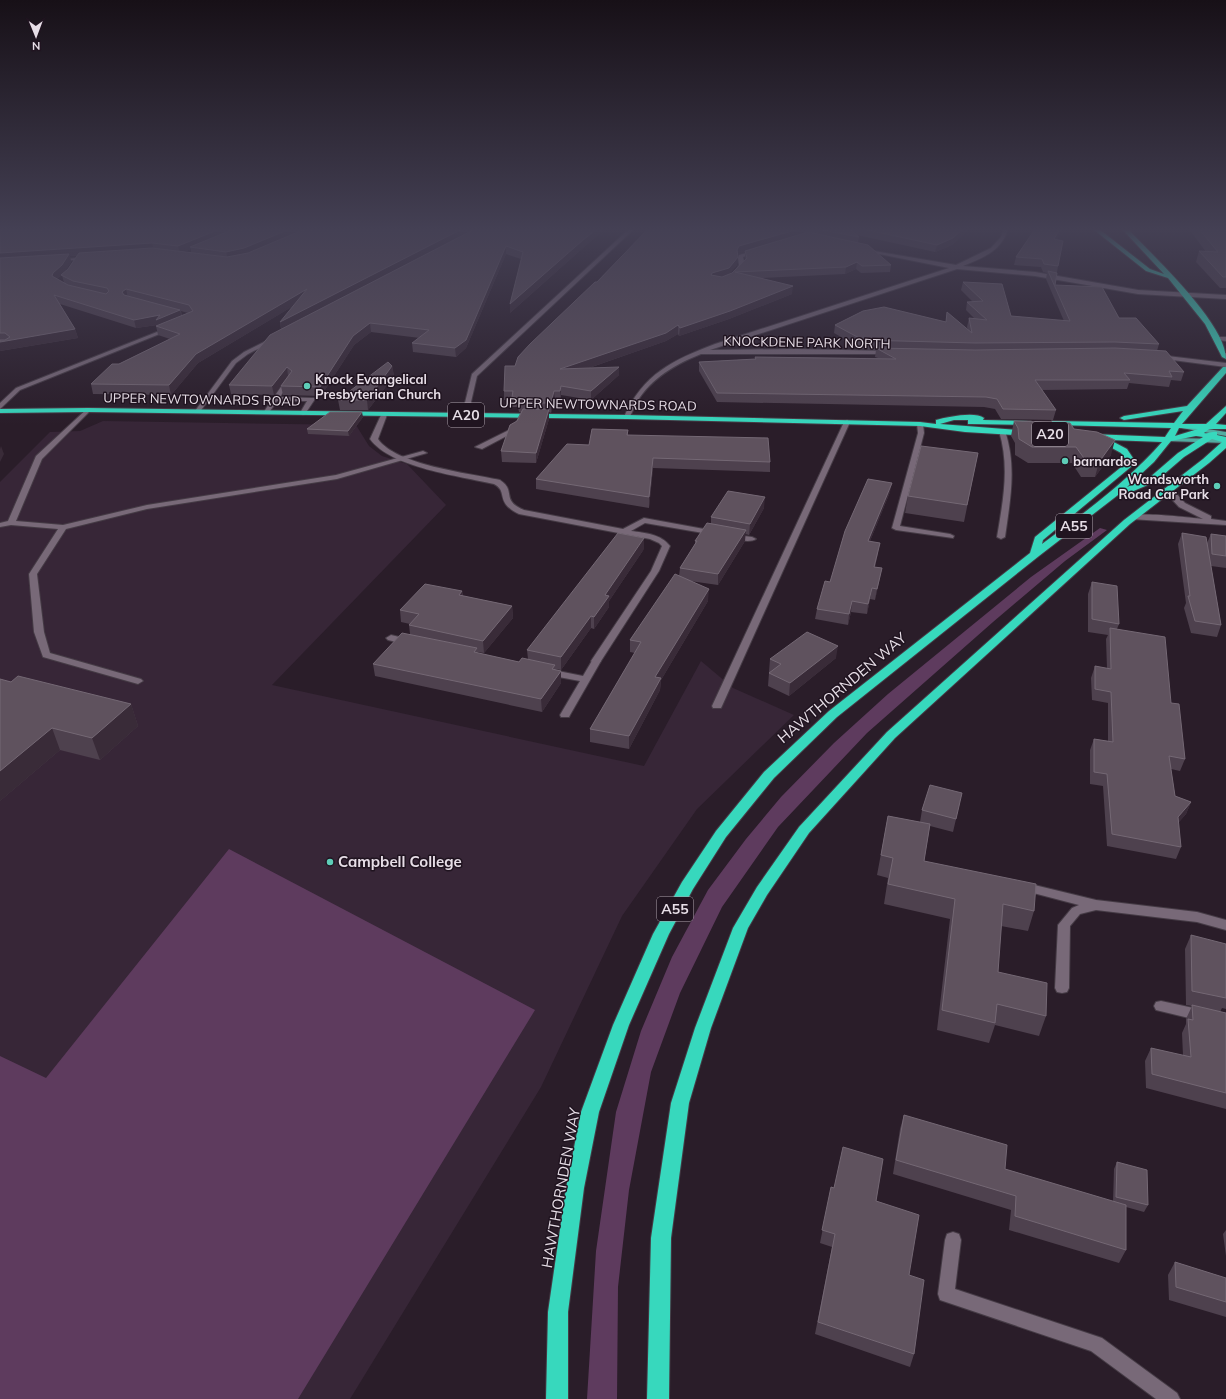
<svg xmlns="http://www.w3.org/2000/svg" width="1226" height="1399" viewBox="0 0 1226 1399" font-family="Mulish,sans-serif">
  <rect width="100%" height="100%" fill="#2a1d29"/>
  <path fill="#372637" d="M103,421L356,425L369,446L382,456L407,464L446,505L272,685L644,766L701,661L733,688L794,715L697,809L622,916L541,1087L350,1399H0V482L50,432L80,431Z"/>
  <path fill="#5e3b5e" d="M1100,528L1107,530L1065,561L993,622L867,733L778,827L722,907L680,993L651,1072L629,1190L618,1287L617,1399H587L596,1251L616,1112L641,1031L672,957L708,890L746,839L781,797L834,743L888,694L1031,577Z
    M229,849L535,1010L298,1399H0V1056L46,1078Z"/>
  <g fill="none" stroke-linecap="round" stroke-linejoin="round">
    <g stroke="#453b45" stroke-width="2">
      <path id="lane" d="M758,250L760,252L743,257L745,265L738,275H734L739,265L738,258L739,255Z
        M1219,337H1226V341L1217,340V338Z
        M1226,353V357L1222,355L1223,354Z
        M289,377L292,379L280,397L314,398L315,399L305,414L303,415L300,413L307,401H277L268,414H264L263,413L287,378Z
        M88,408L90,409V411L42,459L16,521L63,525L147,505L336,475L423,451L427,453L337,479L147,509L66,529L37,574L44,632L50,653L141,679L143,681L138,684L43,657L34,632L29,574L58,529L11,525L0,527V523L8,521L36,456Z
        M847,420L850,422L722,706L721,708H713L712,706L844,422Z
        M920,422L923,424L924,433L900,526L950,534L954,536L953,538L896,530L892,528L918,433L917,424Z
        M514,424L519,425L516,431L482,449L475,447L511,429Z
        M1002,429L1005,431C1017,467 1010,501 1005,537L1001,539L997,537C1003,501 1010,467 999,431Z
        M391,635L412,640L414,642L409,645L388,640L386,638Z
        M596,658L601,661L570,715L569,717H561L560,715L580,681L548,675L543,672L548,669L583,676L593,659Z
        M1022,882L1096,900L1197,912L1226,920V930L1197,922L1096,910L1080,914L1070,926L1069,988L1067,992L1062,993L1057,992L1055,988L1058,925L1072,908L1079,905L1018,889L1016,886L1018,883Z
        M1161,1001L1226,1015V1027L1156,1010L1154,1006L1156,1002Z"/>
    </g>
    <g stroke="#453b45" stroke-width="2">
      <path id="street" d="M629,229H634L477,376L468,415L463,416L462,415L472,374Z
        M1004,229H1008C1002,251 982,258 963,266L1035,272L1138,290L1226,295V299L1138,294L1035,276L957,269L710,350L796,349L889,351L892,353L891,354H701C676,364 651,378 637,402C634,407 632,413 629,418L624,417C643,374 673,360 715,344L949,268L864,251L862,249L956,265L991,248L1001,237Z
        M89,257L91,259L57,261L55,260Z
        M167,328L172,329L20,390L0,409V403L16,388Z
        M272,338L277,339L248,354L236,363L199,413H195V411L232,361L244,352Z
        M1159,355L1226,363V367L1157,358L1156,357Z
        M384,413L387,415L378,439C396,465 468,473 500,480C517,491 500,500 524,510L623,529L644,518L715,531L719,533L715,535L645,523L631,531C645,533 661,534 670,546L659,571L601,661L599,663H593L591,661L651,571L662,546L659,543L650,539L519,514C494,502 509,492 494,484C460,476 391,468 370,439L381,415Z
        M1165,488H1171L1185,503L1211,516V519L1226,521V525L1130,519L1129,517C1136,511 1191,518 1203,519L1179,507L1165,492Z
        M729,534L752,537L756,539C751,543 733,540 728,536Z
        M953,1232L959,1234L961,1240L955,1289L1102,1338L1177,1393L1180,1399H1156L1091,1351L940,1300L938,1294L945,1240L947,1234Z"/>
    </g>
    <g stroke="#453b45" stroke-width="2">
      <path id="primary" d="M1178,424L1226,432V436L1176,427L1175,426Z
        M1168,438L1226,439V443L1166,441V439Z"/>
    </g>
    <g stroke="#453b45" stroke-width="2">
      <path id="highway" d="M1093,229H1099L1150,269L1164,274L1122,229H1128C1153,256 1226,323 1226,359L1222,357L1205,324L1168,278L1146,271Z
        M1223,367H1226V373L1182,424H1206L1226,406V413L1216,424L1226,425V429H1209L1204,433C1209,434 1212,431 1217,432V435L1226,437V448L1209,463L1130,524L895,738L809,833L767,895L748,928L711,1028L689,1103L671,1238L669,1399H647L651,1238L671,1103L695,1028L733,928L757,887L799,827L887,732L1124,520L1203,459L1222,442L1212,439L1184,457L1155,482L1124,495H1118L1039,556L837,717L774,778L726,837L693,889L669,934L629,1025L599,1112L584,1188L568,1312V1399H546L548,1312L566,1188L581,1112L613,1025L653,934L682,882L716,831L764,772L829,711L1030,553L1035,537L1125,464L1127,461L1121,453L1101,442L1100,439L1091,438V434L1165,437L1171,428L1055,425H1052V421L1174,423L1183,411L1124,420L1120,418L1124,416L1187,406ZM1179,428L1198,429L1175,436ZM1196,436L1203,437L1178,453L1149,478L1127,487L1154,462L1171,441ZM1110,440L1162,442C1127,482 1084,513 1042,544L1043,540L1132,466L1135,461L1127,449Z
        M88,408L627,415L920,422L936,424V420C947,417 975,411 984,418L983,420L1030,421L1034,423L1030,425L971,424H968V420H954L940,424L1031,431L1032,433L1028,436L965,432L920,426L627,419L88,412L0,413V409Z"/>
    </g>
    <use href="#lane" fill="#786978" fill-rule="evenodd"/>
    <use href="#street" fill="#786978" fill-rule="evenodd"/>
    <use href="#primary" fill="#51aca1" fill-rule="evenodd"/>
    <use href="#highway" fill="#37d8bd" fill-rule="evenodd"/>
  </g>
  <path fill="#4e414e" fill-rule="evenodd" d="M0,229H605L584,247L510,313L521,259L506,254L466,348L456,357L413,352L412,343L420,338L371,332L354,345L321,396L283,395L281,386L288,376L274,395L231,394L229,385L281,329L280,322L293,306L198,363L171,395L93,394L91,384L119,364L170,339L158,335L156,326H157V325L136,328L60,304L75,329L78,338L0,351ZM191,249V253L184,252ZM70,256H77L68,269L64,272L71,262ZM62,275L64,283L70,286L68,285L57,279ZM181,311L188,313L182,316Z
    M648,229H969L952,245L935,252L857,235L859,237L858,243L891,265L890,272L861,273L856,269L845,274L762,278L792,294L729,319L679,336L678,334L666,341L589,368L619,375L591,400L561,395V400H555L551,413L549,412V419L536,463L502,462L501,451L521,412H519L518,407H512V400H504V391L515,366ZM745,252V260L732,273L729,274L737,265L738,255L739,254Z
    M1035,229H1061L1060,234L1057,239L1058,266L1055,285L1119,318L1159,344L1157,351L1184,372L1181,381L1171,380L1169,387L1129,383L1127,389L1042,390L1056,410L1053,420L1001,419L995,409L984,407L717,402L699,371V362L755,359V357L878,358L875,357L876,350L862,349L834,333L835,325L946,322L947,312L968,330L967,327L969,318L975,319L966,310L967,302H973L961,290L963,282L1011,316L1064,321L1046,279L1047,273L1043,272L1041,267L1014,265L1016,257Z
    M1189,229H1226V288H1220L1196,262L1199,251L1206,252Z
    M392,366L394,376L368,410H340L338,400Z
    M363,417L349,436L308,434L307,429Z
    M1014,421L1074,429L1111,455L1095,477H1081L1072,463H1028L1015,455V443L1011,436Z
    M628,430V435L770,462V472L653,468L649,508L536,489V479L589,445Z
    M978,453L964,522L905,513L908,496Z
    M890,492L870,541L878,553L875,567L882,568L875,600L870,599L867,614L851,612L848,625L815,619L817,609Z
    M764,508L749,535L745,534V541L718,585L690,581L708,601L661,680L660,690L629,749L590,742V729L635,653L630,652V640L679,576L680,568L695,544V541L711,524V517Z
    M1182,533L1207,543L1211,534L1226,536V568L1211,566L1221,625L1217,637L1191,633L1184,608L1186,603L1178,544Z
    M644,549L609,601V607L594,629L591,628L561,670L555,669L561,683L542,712L375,676L373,664L410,634L409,625L410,624L401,622L400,610L462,591L463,596L512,606L513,618L484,653L477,652L478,653L519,662L528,659L527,650Z
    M1092,582L1119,624L1117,629L1171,703L1185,759L1180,771L1171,769L1175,796L1191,802L1186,814L1178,823L1181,847L1176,859L1107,846L1103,786L1090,784V750L1094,739L1108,741V703L1092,700L1091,678L1095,666L1107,669L1106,639L1108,635L1088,632V594Z
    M836,658L789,696L768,686L769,673L770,672H769L770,659Z
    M0,679L11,682L131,704L138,726L100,760L60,750L0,801Z
    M962,793L953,832L930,826L924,861L1034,911L1028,931L1001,926L998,972L1046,1016L1039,1036L995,1025L989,1043L937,1030L950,919L884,904L888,878L877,875L888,816L920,822L922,810Z
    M1191,935L1226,953V1009L1222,1008L1220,1012L1226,1013V1109L1146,1088L1145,1061L1151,1048L1183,1056L1182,1033L1186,1024V1019L1192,1006L1186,1005L1185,949Z
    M904,1115L1005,1169L1113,1202L1114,1169L1117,1162L1148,1205L1144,1212L1126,1207V1250L1119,1263L1009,1230L1011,1210L893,1174L900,1129Z
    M831,1187L876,1201L909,1275L914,1354L910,1367L815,1334L832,1247L820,1243Z
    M1226,1230V1256L1223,1234Z
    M1175,1262L1226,1278V1317L1169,1300L1168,1275Z"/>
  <path fill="#392b38" d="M220,229H239L190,247L191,249L180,253L178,246Z
    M290,229H308L246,256L228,259L226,252Z
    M462,229H477L282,331L280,322Z
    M597,229H605L584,247L510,313V304L583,240Z
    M799,229H806V235L739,254L737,258V250L739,246Z
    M963,229H969L952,245L935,252L937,245Z
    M1060,229H1061L1060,234L1052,247L1054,239Z
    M152,243L154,250L70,256L71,262L64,273L55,281L0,261V253Z
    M506,246V254L466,348L456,357L455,348Z
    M738,257L737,265L728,276L712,281L711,275L712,273Z
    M857,262L856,269L845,274L846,267Z
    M793,286L792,294L729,319L679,336L680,328Z
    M126,289L128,298L124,300L122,292Z
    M307,289L308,297L198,363L171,395L169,385L196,354Z
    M180,310L182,318L157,327V325L136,328L134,320L160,315Z
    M370,323L371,332L354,345L321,396L320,387L353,336Z
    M678,325V334L666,341L560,378V369Z
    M75,329L78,338L0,351V342Z
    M392,366L394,376L368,410L367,400Z
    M287,367L288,376L274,395L272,386Z
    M619,367V375L591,400V391Z
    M561,386V400L560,391Z
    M554,391L555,400L551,413V403Z
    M549,409V419L536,463V453Z
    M362,412L363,417L349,436L348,431Z
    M1115,440L1111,455L1095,477L1099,462Z
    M1,446L4,454L0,462V449Z
    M653,458V468L649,508V497Z
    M892,483L890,492L866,551L868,541Z
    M765,497L764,508L749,535L750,524Z
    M746,530L745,541L718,585V574Z
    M644,538V549L609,601V607L594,629V617L605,595Z
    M880,543L878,553L872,577L874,567Z
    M882,568L880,578L875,600L877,589Z
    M872,588L870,599L867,614L868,604Z
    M709,589L708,601L661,680L660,690L629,749V736L655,677Z
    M462,591L463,603L459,595Z
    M852,601L851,612L848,625L849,614Z
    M512,606L513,618L484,653L483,641Z
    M591,616V628L561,670V657Z
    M838,646L836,658L789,696L790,683Z
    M561,671V683L542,712L541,699Z
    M131,704L138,726L100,760L92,738Z
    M52,728L60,750L0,801V771Z
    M1191,802L1186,814L1173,829L1178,817Z"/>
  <path fill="#5f525e" stroke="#746874" d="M0,229H220L178,246L152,243L0,253Z
    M234,229H290L244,248L226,252L190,247Z
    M305,229H462L280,322L307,289L196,354L169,385L91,384L112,364H119L180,334L156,326L193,311L189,305L126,289L122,292L124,295L180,310L156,320L160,315L134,320L54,295L75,329L0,342V340H5L10,337L5,333H0V258L69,254L62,265L53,273L52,276L68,285L106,294L109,291L107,288L73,281L61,275L68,269L79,253L152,248L227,257L248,253Z
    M475,229H597L583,240L510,304L523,252L506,246L466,340L455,348L412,343L429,330L370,323L353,336L320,387L281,386L292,371L287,367L272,386L229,385L270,335Z
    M648,229H799L739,246L737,250L738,257L729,268L712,273L711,275L722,277L732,273L747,258L745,251L808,232L868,245L891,265L862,266L857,262L846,267L735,272L793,286L730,311L680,328L678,325L666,333L560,369L619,367L591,391L561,386L560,391H554L551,403H518L520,398L512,397L513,391H504L505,366H515L518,357L530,344L595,282H597Z
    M817,229H850L859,237Z
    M863,229H963L953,238L937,245Z
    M1035,229H1060L1054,239L1063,241L1058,266L1044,264L1042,259L1016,257Z
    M1199,229H1226V277H1223L1199,251L1218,252Z
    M1048,271L1057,273L1055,285L1102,287L1119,318H1136L1159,344L1115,342L975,343L863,340L835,325L863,311L884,307L946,322L947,312L972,333L969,318L987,320L967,302L983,301L963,282L1002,284L1011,316L1070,321Z
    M876,348L975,350L1115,348L1166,351L1184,372L1169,371L1172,377L1124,373L1130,380H1035L1056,410L1003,409L997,399L986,397L717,393L699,362L756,359L755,357L896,359Z
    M388,362L392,366L367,400H338Z
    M523,409H549L536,453L501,451L510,425L517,421Z
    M330,412H362L348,431L307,429Z
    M1014,421L1070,423L1074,429L1097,432L1115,440L1099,462L1086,461L1076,447H1032L1019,439L1018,428Z
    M592,429L628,430L627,435L768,438L770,462L653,458L649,497L536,479L567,444L589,445Z
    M921,446L978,453L967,505L908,496Z
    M868,479L892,483L868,541L880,543L874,567L882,568L877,589L872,588L868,604L852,601L849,614L817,609L825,581L830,582L845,531Z
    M728,491L765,497L750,524L711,517Z
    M707,523L746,530L718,574L680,568L697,541H695Z
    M618,533L644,538L605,595L609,596L594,617L591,616L561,657L527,650Z
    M1182,533L1206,537L1221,625L1195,621L1188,596H1190Z
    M1211,534L1226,536V556L1212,554Z
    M675,574L709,589L655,677L661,678L629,736L590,729L641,642L630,640Z
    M1092,582L1117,586L1119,624L1092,619Z
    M425,584L462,591L459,595L512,606L483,641L409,625L419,614L400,610Z
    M1110,628L1165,637L1171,703L1179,704L1185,759L1169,756L1175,796L1191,802L1178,817L1181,847L1112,834L1107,774L1094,772V739L1113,742L1111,692L1095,689V666L1111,669Z
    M807,632L838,646L790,683L769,673L781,664L770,659Z
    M402,633L477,648L474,652L519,662L522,658L555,665L552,669L561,671L541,699L373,664Z
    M18,676L131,704L92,738L52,728L0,771V679L11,682Z
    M930,785L962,793L956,819L922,810Z
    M888,816L930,824L924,861L1036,884L1034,911L1003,904L998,972L1047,983L1046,1016L997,1004L995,1023L942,1010L955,899L888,884L893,858L881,855Z
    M1191,935L1226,944V998L1192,991Z
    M1192,1005L1226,1013V1093L1152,1074L1151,1048L1191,1057L1188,1019L1193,1020Z
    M904,1115L1007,1145L1005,1169L1126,1205V1250L1015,1216L1016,1196L896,1160Z
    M843,1147L883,1159L876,1201L919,1215L909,1275L924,1280L914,1354L818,1322L835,1234L822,1230L831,1187L834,1188Z
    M1117,1162L1147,1170L1148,1205L1116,1197Z
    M1175,1262L1226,1278V1302L1176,1287Z"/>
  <linearGradient id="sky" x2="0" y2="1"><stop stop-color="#171017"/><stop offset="0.54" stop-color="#444054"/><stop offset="1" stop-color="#444054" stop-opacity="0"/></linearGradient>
  <rect width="1226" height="425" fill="url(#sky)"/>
  <g fill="#5eceb8" stroke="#201420" stroke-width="1.5">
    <circle cx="307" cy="386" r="4"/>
    <circle cx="1065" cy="461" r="4"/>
    <circle cx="1217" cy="486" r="4"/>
    <circle cx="330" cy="862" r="4"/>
  </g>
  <g text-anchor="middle" stroke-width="3" stroke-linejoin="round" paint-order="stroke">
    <g font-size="13" fill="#e7dee7" stroke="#201420">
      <text transform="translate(807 342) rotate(1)" y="5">KNOCKDENE PARK NORTH</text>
      <text transform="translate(202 399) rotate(1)" y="5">UPPER NEWTOWNARDS ROAD</text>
      <text transform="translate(598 404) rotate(1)" y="5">UPPER NEWTOWNARDS ROAD</text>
    </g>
    <g font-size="13" font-weight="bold" fill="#e7dee7" stroke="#201420" text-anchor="start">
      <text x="315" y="384">Knock Evangelical<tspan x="315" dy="15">Presbyterian Church</tspan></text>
      <text x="1073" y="466">barnardos</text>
      <text x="1209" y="484" text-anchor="end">Wandsworth<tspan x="1209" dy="15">Road Car Park</tspan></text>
    </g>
    <g fill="#201420" stroke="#aba1ab" stroke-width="1">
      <rect x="448" y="403" width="36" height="24" rx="3"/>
      <rect x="1032" y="422" width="36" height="24" rx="3"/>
      <rect x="1056" y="514" width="36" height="24" rx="3"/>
      <rect x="657" y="897" width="36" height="24" rx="3"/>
    </g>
    <g font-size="14" font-weight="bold" fill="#e7dee7">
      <text x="466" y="420">A20</text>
      <text x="1050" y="439">A20</text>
      <text x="1074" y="531">A55</text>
      <text x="675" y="914">A55</text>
    </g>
    <g font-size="15" fill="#e7dee7" stroke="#201420">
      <text transform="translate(842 688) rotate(-40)" y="5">HAWTHORNDEN WAY</text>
      <text transform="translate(561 1188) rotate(-80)" y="5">HAWTHORNDEN WAY</text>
    </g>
    <g font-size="15" font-weight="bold" fill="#e7dee7" stroke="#201420" text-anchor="start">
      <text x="338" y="867">Campbell College</text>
    </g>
  </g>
  <g transform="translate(36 36) rotate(179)" stroke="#201420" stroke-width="3" paint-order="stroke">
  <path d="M0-3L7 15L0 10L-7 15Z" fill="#e7dee7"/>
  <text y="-6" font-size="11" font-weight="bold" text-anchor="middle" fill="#e7dee7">N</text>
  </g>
</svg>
